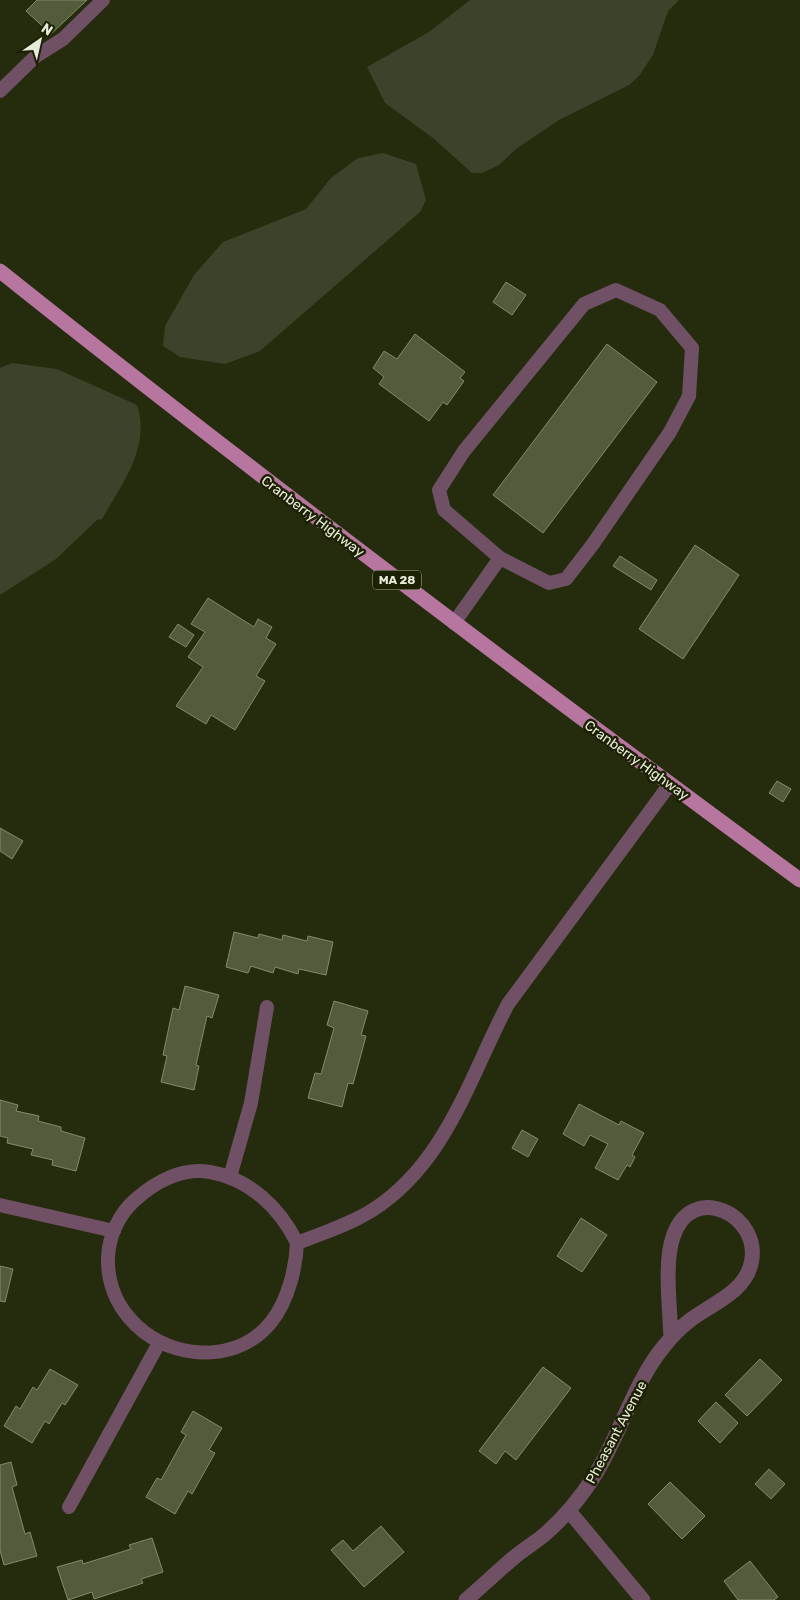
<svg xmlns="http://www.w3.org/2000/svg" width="800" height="1600" viewBox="0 0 800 1600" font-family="Rubik,sans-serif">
  <rect width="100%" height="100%" fill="#252b0d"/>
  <path fill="#3d422a" d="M470,0H679L668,11L653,55L639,76L629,85L559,120L516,149L499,165L482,173H472L433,138L385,103L367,67L429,32Z
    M383,153L416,164L426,200L420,212L260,351L225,364L180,357L163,346L165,326L194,275L223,242L306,209L331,178L358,158Z
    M12,363L57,369L137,405C151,447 122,484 102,519L97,520L56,559L0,595V368Z"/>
  <path fill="#545b3c" stroke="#838b6a" d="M37,0H87L51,34L26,11Z
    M506,282L526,295L512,315L493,302Z
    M415,334L465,372L460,378L464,381L447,405L443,402L429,421L379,384L384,377L373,368L384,351L397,359Z
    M607,344L657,382L543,533L493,495Z
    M695,545L739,575L683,659L639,629Z
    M620,556L657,580L651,590L613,566Z
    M208,598L254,627L258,619L272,627L266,638L276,644L256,676L265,681L235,730L211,715L206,724L176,706L203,667L188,657L205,632L191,624Z
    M178,624L194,635L186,647L169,637Z
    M777,781L791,789L783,802L769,793Z
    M0,828L23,841L12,859L0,851Z
    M234,932L258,938L259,934L282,940L283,935L307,941L308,936L333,942L326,975L299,969L298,974L275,967L273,973L251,966L248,973L226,967Z
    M185,986L219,995L212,1018L207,1016L196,1065L199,1066L194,1090L161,1082L167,1056L163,1055L173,1008L179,1010Z
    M334,1001L368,1011L361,1035L366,1036L353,1084L348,1083L342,1107L308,1098L315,1073L321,1074L334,1028L327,1025Z
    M0,1100L18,1105L16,1111L39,1116L38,1121L61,1127V1131L85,1138L76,1171L52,1165L53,1160L31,1155L33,1149L7,1143L8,1138L0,1136Z
    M579,1104L619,1125L621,1121L644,1133L632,1155L635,1157L630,1167L627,1165L618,1180L595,1168L608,1144L590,1135L584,1146L563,1134Z
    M522,1130L538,1139L528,1157L512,1148Z
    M581,1218L607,1235L582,1272L557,1256Z
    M0,1266L13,1269L5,1302L0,1301Z
    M760,1359L782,1380L747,1416L725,1395Z
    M543,1367L571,1388L516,1460L505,1451L496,1464L479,1451Z
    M50,1369L78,1385L65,1405L62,1403L49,1424L45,1421L32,1443L4,1426L16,1406L20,1409L33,1387L37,1390Z
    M716,1402L738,1423L720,1443L698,1421Z
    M193,1411L222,1428L209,1450L215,1453L192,1494L188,1491L175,1514L146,1497L157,1478L161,1480L186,1435L181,1432Z
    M11,1462L17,1485L12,1487L25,1534L30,1532L37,1556L4,1565L0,1550V1465Z
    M769,1469L785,1484L771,1499L755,1484Z
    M670,1482L705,1516L682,1539L648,1504Z
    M381,1526L404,1552L364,1587L331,1550L343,1540L353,1551Z
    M152,1538L163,1572L141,1579L143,1583L94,1599L92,1592L68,1600L57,1567L82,1560L83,1564L131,1549L129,1545Z
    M750,1561L778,1597L774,1600H738L724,1581Z"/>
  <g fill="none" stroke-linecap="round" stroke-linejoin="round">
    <path stroke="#705064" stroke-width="14" d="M0,91L36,56L63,39L103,0
      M616,290L660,310L692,348L689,396L670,432L593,544L566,579L549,583L500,558L444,510L439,490L464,451L584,304Z
      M454,623L500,558
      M230,1177L251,1103L267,1007
      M0,1205L114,1231
      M297,1243C280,1208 250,1179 210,1172C182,1167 155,1182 135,1200C119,1214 109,1236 108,1257C107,1287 120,1313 144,1332C182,1361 241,1361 272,1321C288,1300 296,1268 297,1243C323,1233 348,1225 371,1211C446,1164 469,1078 508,1004L670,784
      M69,1507L159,1343"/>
    <path stroke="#705064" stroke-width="15" d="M569,1511L643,1600
      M466,1600C481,1587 496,1573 511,1560C521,1551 533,1544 544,1535C564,1518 581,1497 595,1475C620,1435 635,1380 665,1345C672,1336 680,1328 689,1321C711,1304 744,1293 751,1264C763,1215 691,1180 673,1237C664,1262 670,1310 671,1338"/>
    <path stroke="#b776a0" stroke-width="15" d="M0,271C262,480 530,681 800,880"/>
  </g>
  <g text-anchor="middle" stroke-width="5" stroke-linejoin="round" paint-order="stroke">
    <rect fill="#1c2104" stroke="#a9ae99" stroke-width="1" x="373" y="570.5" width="48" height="19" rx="4"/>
    <g font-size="12" font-weight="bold" fill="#e6ead9">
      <text x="397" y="584">MA 28</text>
    </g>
    <g font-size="14" fill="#e6ead9" stroke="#1c2104">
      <text transform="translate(313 516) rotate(37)" y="5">Cranberry Highway</text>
      <text transform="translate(637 760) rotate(36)" y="5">Cranberry Highway</text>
      <text transform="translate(616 1432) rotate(-62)" y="5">Pheasant Avenue</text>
    </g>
  </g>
  <g transform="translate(40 40) rotate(34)" stroke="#1c2104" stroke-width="4" paint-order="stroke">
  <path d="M0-4L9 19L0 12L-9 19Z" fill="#e6ead9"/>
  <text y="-8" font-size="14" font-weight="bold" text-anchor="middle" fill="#e6ead9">N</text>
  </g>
</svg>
